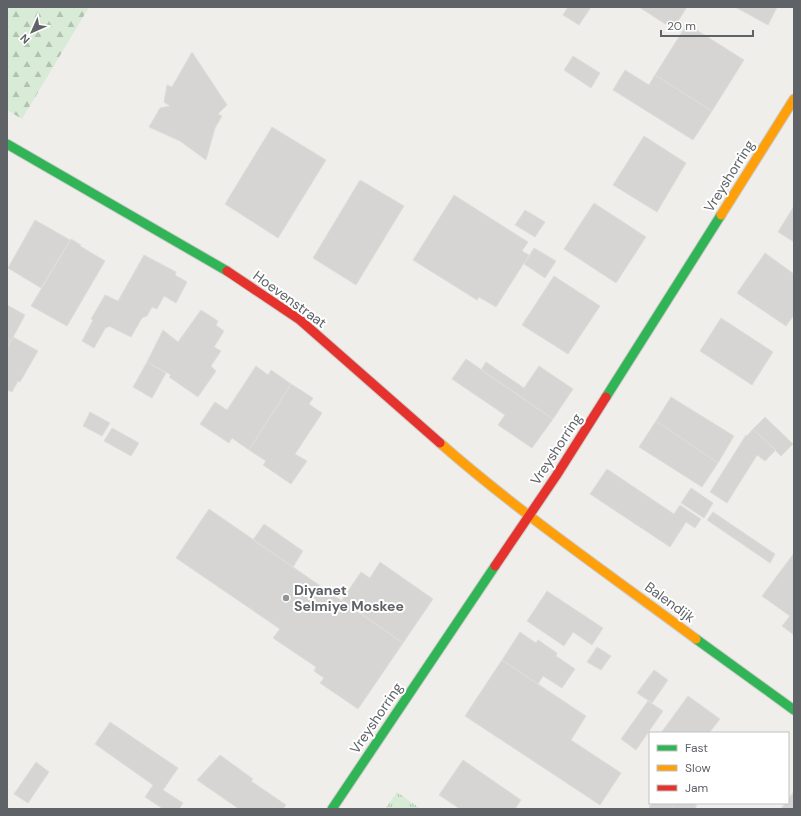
<svg xmlns="http://www.w3.org/2000/svg" width="801" height="816" viewBox="0 0 801 816" font-family="'DM Sans',sans-serif">
  <defs>
    <pattern id="grass-tufts" width="24" height="20" patternUnits="userSpaceOnUse"><rect width="24" height="20" fill="#d8ebd6"/><path d="M3 7l-1-3M5 7V3M7 7l1-3M15 17l-1-3M17 17v-4M19 17l1-3" fill="none" stroke="#b2c2b1"/></pattern>
    <pattern id="forest-firs" width="22" height="20" patternUnits="userSpaceOnUse"><rect width="22" height="20" fill="#d8ebd6"/><path d="M5 1l3.5 6h-7zM16 11l3.5 6h-7z" fill="#b2c2b1"/></pattern>
  </defs>
  <rect width="100%" height="100%" fill="#efeeea"/>
  <path fill="url(#grass-tufts)" d="M397,792L421,809H385Z"/>
  <path fill="url(#forest-firs)" d="M7,7H89L22,119L7,110Z"/>
  <path fill="#d6d5d3" stroke="#deddd9" d="M568,7H591L579,25L563,15Z
    M639,7H687L673,29Z
    M735,7H777L768,25Z
    M687,24L744,60L712,111L655,75Z
    M192,52L227,105L218,114L222,116L215,128L206,160L180,141L149,127L160,108L170,106L164,102L167,85L172,87Z
    M573,56L600,73L591,88L564,70Z
    M625,70L649,85L655,75L712,111L693,140L613,90Z
    M272,127L326,160L278,238L225,204Z
    M644,136L686,163L657,212L613,185Z
    M360,180L404,206L356,285L313,258Z
    M454,195L528,242L522,251L529,255L496,307L479,297L477,300L413,260Z
    M594,203L646,237L616,283L564,249Z
    M794,206V242L778,232Z
    M525,210L545,222L535,237L515,225Z
    M35,220L70,240L41,288L8,268Z
    M71,239L81,245L80,246L105,261L67,326L31,306Z
    M534,248L556,261L545,278L524,264Z
    M765,253L794,274V315L786,326L737,293Z
    M144,255L176,272L175,275L187,282L176,303L164,296L157,309L152,307L147,316L142,318L131,337L109,326L107,328L106,327L94,348L82,341L93,320L91,319L105,295L118,301Z
    M554,276L600,306L568,354L522,325Z
    M7,305L25,315L11,341L7,338Z
    M201,310L218,321L216,325L224,331L214,347L221,351L211,366L216,371L198,397L169,377L171,375L147,362L163,330L178,342Z
    M721,318L773,352L752,385L700,351Z
    M13,337L38,351L20,382L18,381L12,392L7,390V347Z
    M7,338L11,341L7,347Z
    M466,359L553,419L532,448L498,425L505,415L452,379Z
    M147,362L166,373L152,398L133,387Z
    M486,362L524,388L539,366L573,389L553,419L481,370Z
    M256,366L268,375L271,370L291,384L249,450L232,438L229,443L200,424L215,402L227,410Z
    M291,384L313,398L309,404L322,413L295,454L307,461L291,484L263,465L266,461L249,450Z
    M671,397L734,436L718,463L656,421Z
    M90,412L110,423L102,436L83,426Z
    M765,417L793,444L781,456L753,429Z
    M656,421L718,463L702,487L639,447Z
    M112,428L139,443L131,456L104,441Z
    M753,429L776,450L765,461L757,455L727,503L710,492L746,435L747,436Z
    M607,469L674,514L680,505L701,519L695,528L686,522L670,547L590,494Z
    M691,488L713,503L704,518L681,503Z
    M209,509L403,643L358,709L320,683L324,678L314,671L316,667L273,638L280,629L176,558Z
    M713,512L775,554L770,563L707,520Z
    M264,524L303,551L293,567L253,540Z
    M794,553V635L782,626L790,616L762,596Z
    M380,562L433,599L403,643L342,600L361,572L370,578Z
    M547,591L603,628L592,645L573,632L564,646L527,621Z
    M520,632L536,643L538,640L557,653L556,656L575,669L562,688L543,676L538,684L502,660Z
    M597,647L611,656L601,670L587,662Z
    M502,660L586,716L571,740L621,773L600,805L465,716Z
    M654,670L668,680L652,703L637,693Z
    M688,696L720,719L709,733H661Z
    M648,701L663,711L636,750L621,739Z
    M110,722L178,768L163,790L183,803L179,809H163L145,797L153,785L95,744Z
    M220,755L253,779L251,781L286,805L283,809H239L197,780Z
    M463,760L521,800L515,809H460L439,795Z
    M36,762L49,772L28,803L14,794Z
    M794,791V809H781L785,803H788V800Z
    M652,803H676L671,809H651L649,807Z
    M676,803H693L697,806L694,809H671Z"/>
  <g fill="none" stroke-linecap="round" stroke-linejoin="round">
    <g stroke="#cacacb" stroke-width="11">
      <path id="fast" d="M7,144L227,271
        M606,397L721,215
        M696,639L794,710
        M332,809L495,566"/>
    </g>
    <g stroke="#cacacb" stroke-width="11">
      <path id="slow" d="M721,215L794,99
        M440,443C521,514 610,575 696,639"/>
    </g>
    <g stroke="#cacacb" stroke-width="11">
      <path id="jam" d="M227,271L300,320L440,443
        M495,566L556,476L606,397"/>
    </g>
    <use href="#fast" stroke="#30b455" stroke-width="9"/>
    <use href="#slow" stroke="#ff9f0a" stroke-width="9"/>
    <use href="#jam" stroke="#e5322d" stroke-width="9"/>
  </g>
  <circle fill="#919496" stroke="#fff" stroke-width="1.5" cx="286" cy="598" r="4"/>
  <g text-anchor="middle" stroke-width="4" stroke-linejoin="round" paint-order="stroke">
    <g font-size="14" fill="#5f6368" stroke="#fff">
      <text transform="translate(729 176) rotate(-58)" y="5">Vreyshorring</text>
      <text transform="translate(290 299) rotate(36)" y="5">Hoevenstraat</text>
      <text transform="translate(556 449) rotate(-57)" y="5">Vreyshorring</text>
      <text transform="translate(670 602) rotate(36)" y="5">Balendijk</text>
      <text transform="translate(376 718) rotate(-56)" y="5">Vreyshorring</text>
    </g>
    <g font-size="14" font-weight="bold" fill="#5f6368" stroke="#fff" text-anchor="start">
      <text x="294" y="595">Diyanet<tspan x="294" dy="16">Selmiye Moskee</tspan></text>
    </g>
  </g>
  <rect width="801" height="816" fill="none" stroke="#5f6368" stroke-width="16"/>
  <rect x="649" y="732" width="140" height="72" fill="#ffffff" stroke="#bfc1c3"/>
  <rect x="657" y="745" width="20" height="6" fill="#30b455" stroke="#bfc1c3"/>
  <text x="685" y="752" font-size="12" fill="#5f6368">Fast</text>
  <rect x="657" y="765" width="20" height="6" fill="#ff9f0a" stroke="#bfc1c3"/>
  <text x="685" y="772" font-size="12" fill="#5f6368">Slow</text>
  <rect x="657" y="785" width="20" height="6" fill="#e5322d" stroke="#bfc1c3"/>
  <text x="685" y="792" font-size="12" fill="#5f6368">Jam</text>
  <g transform="translate(32 32) rotate(225)" stroke="#ffffff" stroke-width="3" paint-order="stroke">
  <path d="M0-3L7 15L0 10L-7 15Z" fill="#5f6368"/>
  <text y="-6" font-size="11" font-weight="bold" text-anchor="middle" fill="#5f6368">N</text>
  </g>
  <path d="M661 30v6h92v-6" fill="none" stroke="#5f6368" stroke-width="2"/>
  <text x="667" y="30" font-size="12" fill="#5f6368" stroke="#ffffff" stroke-width="3" paint-order="stroke">20 m</text>
</svg>
